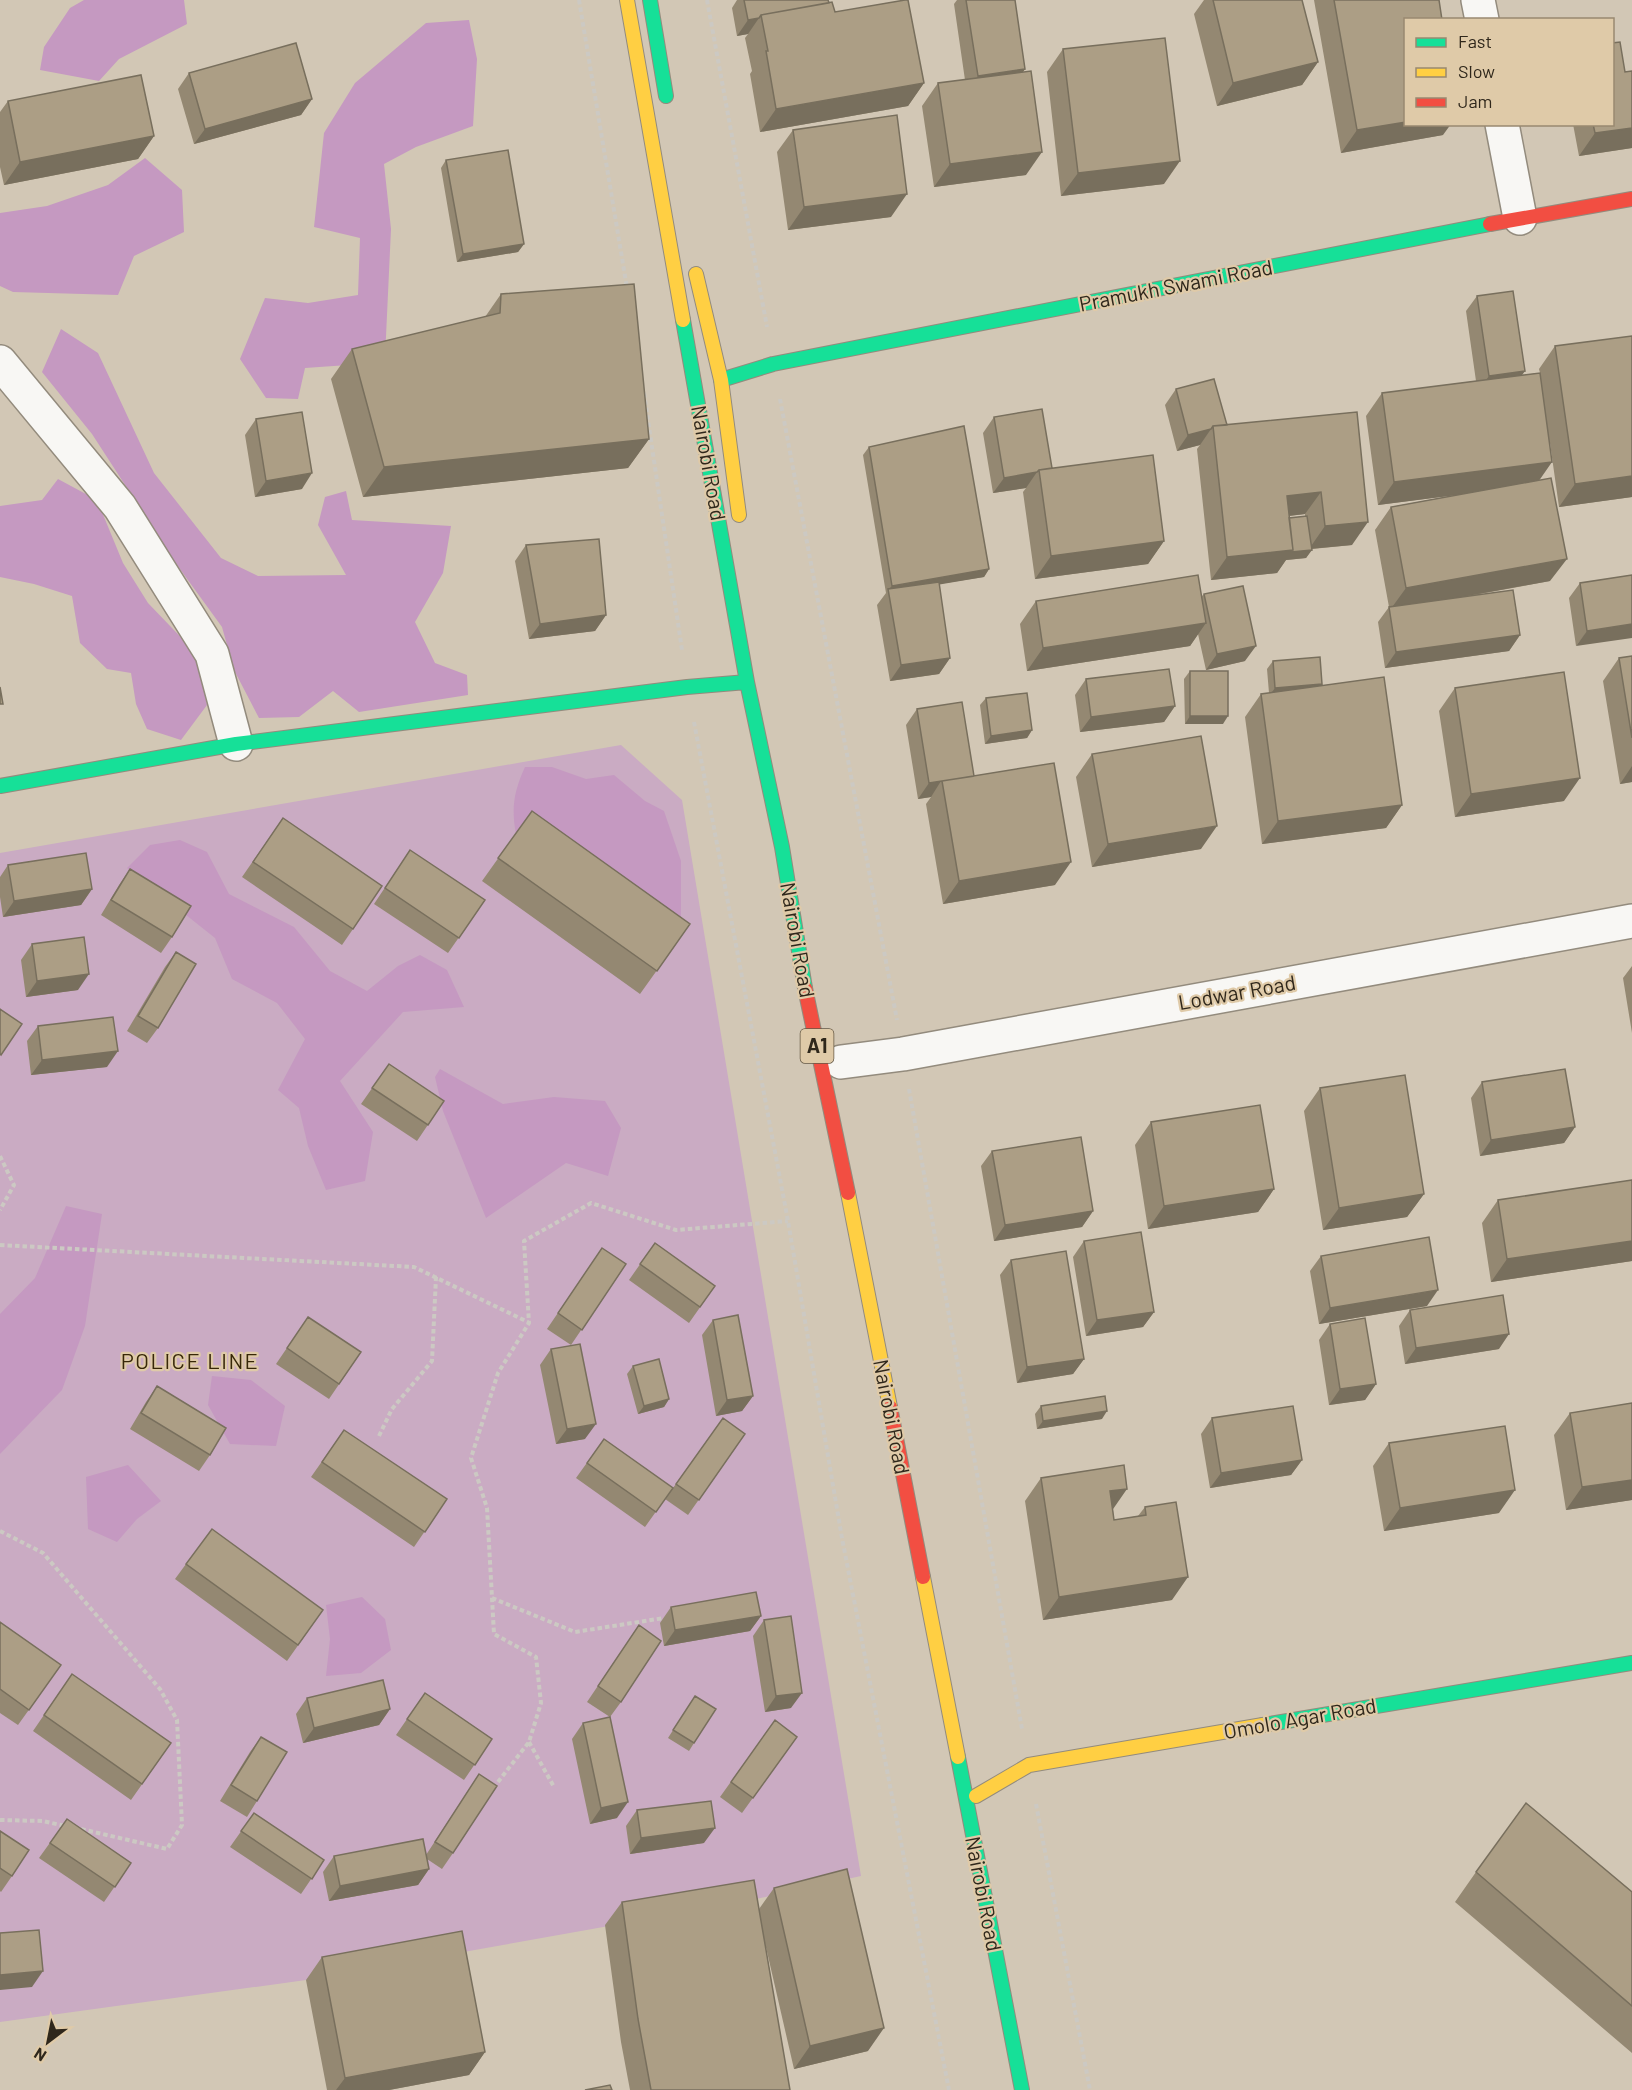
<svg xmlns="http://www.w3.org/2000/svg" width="1632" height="2090" viewBox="0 0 1632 2090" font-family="Barlow,sans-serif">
  <rect width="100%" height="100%" fill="#d2c7b5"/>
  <path fill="#caabc3" d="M621,745L682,800L861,1876L738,1903L306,1980L0,2022V853Z"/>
  <path fill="#c599c1" d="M84,0H184L187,24L119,59L99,81L40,70L44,47L70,8Z
    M469,20L477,59L473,126L416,147L384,164L391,229L385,358L348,365L305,368L298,399L266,398L240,359L265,298L308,303L358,295L360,238L314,227L324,133L355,83L426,23Z
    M145,158L182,190L184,232L134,256L118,295L13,292L0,286V213L47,206L108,185Z
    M61,329L98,353L154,473L221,558L258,576L346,575L318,525L325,497L346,491L352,520L451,526L443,573L415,622L435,663L467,675L468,695L359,712L333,691L299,717L259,718L234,670L222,627L177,565L92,434L42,372Z
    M58,479L97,500L123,563L148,603L196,653L207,705L181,740L147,729L136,704L131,673L107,669L80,643L72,596L34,584L0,577V506L42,500Z
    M525,767H552L586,779L614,775L645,801L664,811L681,861V917L619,908L516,834C511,808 514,791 525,767Z
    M180,840L207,852L229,894L294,927L330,971L367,991L398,966L420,955L447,970L464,1007L403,1012L340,1081L373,1132L365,1181L326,1190L308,1146L299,1108L278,1090L305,1039L277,1003L232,979L215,938L127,868L150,845Z
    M440,1069L503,1104L554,1097L605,1101L621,1128L608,1176L566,1163L486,1218L443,1111L435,1077Z
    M66,1206L102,1214L85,1326L62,1390L0,1454V1314L35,1278Z
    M212,1376L251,1380L285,1406L276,1446L230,1444L208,1405Z
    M128,1465L161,1501L137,1519L117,1542L88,1529L86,1477Z
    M362,1597L385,1619L391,1650L361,1673L326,1676L330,1639L326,1605Z"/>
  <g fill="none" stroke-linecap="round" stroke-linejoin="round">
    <g stroke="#938b7d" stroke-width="36">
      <path id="street" d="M1478,0L1482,20
        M1502,124L1520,218
        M0,362L120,507L212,654L236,744
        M841,1062L903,1054L1632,921"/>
    </g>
    <g stroke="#938b7d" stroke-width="16">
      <path id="fast" d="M650,0L666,96
        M683,320L747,682L782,847L805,988
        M721,380L773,364L1490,224
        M0,786L236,744L687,687L747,682
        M1263,1725L1632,1663
        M958,1757L1022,2090"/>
    </g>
    <g stroke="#938b7d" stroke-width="16">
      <path id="slow" d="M627,0L683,320
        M696,274L721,380L739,515
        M848,1193L890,1407
        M923,1577L958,1757
        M976,1796L1029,1765L1263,1725"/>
    </g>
    <g stroke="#938b7d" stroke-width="16">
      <path id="jam" d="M1490,224L1632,199
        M805,988L848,1193
        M890,1407L923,1577"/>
    </g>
    <path stroke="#ccc9c3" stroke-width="4" stroke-dasharray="4.5 3" stroke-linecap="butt" d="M579,0L627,288
      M707,0L767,327
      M644,393L682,650
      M780,399L897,1020
      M694,722L788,1221L842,1538L949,2090
      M909,1089L1022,1729
      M0,1156L14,1185L0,1210
      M0,1245L414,1267L528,1322
      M379,1436L392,1409L432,1361L436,1277
      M0,1531L43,1553L160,1689L177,1720L182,1825L167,1849L81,1829
      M492,1598L575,1632L664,1618
      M529,1742L554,1787
      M498,1782L529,1742L541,1703L536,1657L494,1634L487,1508L471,1458L498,1373L529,1323L524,1241L591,1203L676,1230L788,1221
      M1036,1804L1090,2090
      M0,1820L43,1821L65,1826"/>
    <use href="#street" stroke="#f8f7f4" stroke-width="33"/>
    <use href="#fast" stroke="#16e098" stroke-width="14"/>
    <use href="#slow" stroke="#ffcf43" stroke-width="14"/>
    <use href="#jam" stroke="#f24e42" stroke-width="14"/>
  </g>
  <path fill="#948872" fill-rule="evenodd" d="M737,0H828L829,3L835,12L924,83L908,106L760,132L750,74L752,71L745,38L748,34L737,36L732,8Z
    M957,0H1015L1025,69L1023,72L1026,175L934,187L922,106L938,83L965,80L954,4Z
    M1204,0H1302L1318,62L1302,85L1217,106L1194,14Z
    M1314,0H1439L1443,135L1341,153Z
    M1063,49L1164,184L1061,196L1047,72Z
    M1625,72L1632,148L1579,156L1573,124H1612Z
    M189,73L312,99L301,115L194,144L178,89Z
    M8,101L154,136L138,159L4,185L0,167V112Z
    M793,130L891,217L788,230L777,152Z
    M446,160L524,244L518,252L457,262L441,168Z
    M501,294L649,439L628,468L363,497L331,379L352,349L485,317Z
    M1477,296L1521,375L1540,373L1539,369L1555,346L1632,497L1559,507L1550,443L1539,480L1550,581L1480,594L1520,635L1509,651L1385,668L1378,622L1389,607L1375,530L1391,507L1455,495L1378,505L1366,416L1382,393L1476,381L1466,311Z
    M1176,389L1227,425L1357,412L1352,545L1312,549L1306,558L1286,560L1277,573L1211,580L1197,449L1200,445L1177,451L1165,405ZM1305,514V516L1289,518V516Z
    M994,417L1052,468L1164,541L1148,564L1035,579L1023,492L1026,488L993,493L983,433Z
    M256,419L302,489L255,497L245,435Z
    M869,447L989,569L984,577L939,584L950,658L939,674L890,681L877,605L886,593L863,455Z
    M526,545L606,615L595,631L529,639L515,561Z
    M1632,575L1576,646L1569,598L1580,583Z
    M1204,594L1245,661L1206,670L1198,634L1190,646L1027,671L1020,624L1036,601L1201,597Z
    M1632,656V782L1620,784L1603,681L1619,658Z
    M1273,661L1322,684L1321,686L1402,805L1386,828L1262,844L1245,717L1261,694L1269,693L1267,669Z
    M1190,671L1223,724H1185L1184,679Z
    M1086,679L1175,706L1164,722L1080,732L1075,695Z
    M1455,688L1564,801L1455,817L1439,711Z
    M986,698L1032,730L1027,738L985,744L980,705Z
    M917,709L974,776L1055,885L943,904L926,804L931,797L918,799L906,725Z
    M1092,754L1201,849L1092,867L1076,777Z
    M532,811L690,924L640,994L482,881Z
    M283,818L353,929L342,945L242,877Z
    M410,850L485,900L448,953L374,904Z
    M8,865L92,889L81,905L3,917L0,897V877Z
    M130,869L172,937L161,953L101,915L119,885Z
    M32,944L78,990L26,997L21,960Z
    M176,952L158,1028L147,1043L127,1031L165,967Z
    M1632,966V1033L1623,978Z
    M38,1026L107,1067L31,1075L27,1041Z
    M389,1064L444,1101L417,1141L361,1104Z
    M1482,1082L1575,1127L1564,1143L1480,1156L1471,1098Z
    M1320,1088L1424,1194L1407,1217L1323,1230L1304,1111Z
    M1151,1122L1274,1189L1258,1212L1148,1229L1135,1145Z
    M992,1151L1093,1211L1082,1227L994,1241L981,1166Z
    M1632,1180V1261L1491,1282L1482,1223L1498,1200Z
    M1084,1241L1154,1312L1143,1327L1086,1336L1073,1257Z
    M655,1243L715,1286L689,1323L629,1280Z
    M602,1248L626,1264L571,1345L547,1329Z
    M1321,1256L1427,1306L1319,1324L1310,1271Z
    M1011,1260L1084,1359L1073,1374L1017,1383L1000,1275Z
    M1410,1310L1499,1349L1405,1364L1399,1326Z
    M308,1317L361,1352L329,1399L276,1364Z
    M713,1320L753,1396L742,1411L716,1416L702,1335Z
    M1330,1324L1376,1384L1365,1400L1329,1405L1319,1340Z
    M551,1349L585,1439L556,1444L540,1365Z
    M633,1366L669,1399L664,1407L638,1414L627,1374Z
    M157,1386L210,1455L199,1471L130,1429L146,1402Z
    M1632,1403V1500L1566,1510L1554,1435L1570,1413Z
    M1041,1406L1102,1419L1037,1429L1035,1414Z
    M723,1418L745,1434L688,1515L665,1499L645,1527L576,1478L604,1439L673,1488Z
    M1212,1418L1302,1460L1291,1475L1210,1488L1201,1434Z
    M344,1430L447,1499L414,1547L311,1477Z
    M1389,1443L1499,1513L1384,1531L1373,1466Z
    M1041,1478L1113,1510L1114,1520L1138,1516L1145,1507L1172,1600L1043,1620L1025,1501Z
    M186,1564L323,1610L287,1661L175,1579Z
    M671,1607L761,1616L750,1631L664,1646L660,1623Z
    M764,1620L791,1708L765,1712L753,1636Z
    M0,1622L61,1665L18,1725L0,1713Z
    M639,1625L621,1702L610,1717L587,1702Z
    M72,1674L171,1743L131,1800L33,1731Z
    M425,1693L492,1739L464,1780L396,1735Z
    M695,1696L694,1743L689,1751L668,1738Z
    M307,1698L390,1709L379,1725L303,1743L296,1714Z
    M775,1720L797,1737L742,1813L720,1797Z
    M583,1723L617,1818L590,1824L572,1739Z
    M261,1737L257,1801L247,1817L220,1801L250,1752Z
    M479,1774L453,1853L442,1869L427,1859L429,1869L418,1885L329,1901L323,1872L334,1856L426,1855Z
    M637,1810L704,1843L630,1854L626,1826Z
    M254,1813L324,1860L301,1894L230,1847Z
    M67,1819L131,1863L104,1902L39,1858Z
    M0,1831L12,1876L1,1892L0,1891Z
    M1476,1872L1632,1892V2053L1455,1902Z
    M774,1888L868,2051L794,2069L765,1943L790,2090H630L621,2042L605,1925L622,1902L759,1909Z
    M322,1957L485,2052L469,2075L389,2090H327L306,1980Z"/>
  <path fill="#786f5d" d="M759,18L748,34L737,36L748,20Z
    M1318,62L1302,85L1217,106L1233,83Z
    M1025,69L1014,85L967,92L978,76Z
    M924,83L908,106L760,132L776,109Z
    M312,99L301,115L194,144L205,129Z
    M1406,122V124H1451L1443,135L1341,153L1357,130Z
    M1632,128V148L1579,156L1595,133Z
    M154,136L138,159L4,185L20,162Z
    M1042,152L1026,175L934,187L950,164Z
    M1180,161L1164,184L1061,196L1078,173Z
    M907,194L891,217L788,230L804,207Z
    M524,244L518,252L457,262L463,254Z
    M1525,371L1514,386L1478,391L1489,376Z
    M1211,429L1200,445L1177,451L1188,435Z
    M649,439L628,468L363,497L384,467Z
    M1552,462L1536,485L1378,505L1394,482Z
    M1037,472L1026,488L993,493L1004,478Z
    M312,473L302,489L255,497L266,481Z
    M1632,476V497L1559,507L1575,484Z
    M1321,492L1305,514L1271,518L1287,496Z
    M1368,522L1352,545L1309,549L1325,526Z
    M1164,541L1148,564L1035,579L1051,556Z
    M1293,550H1312L1306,558L1286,560L1277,573L1211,580L1227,557Z
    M1567,559L1550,581L1390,610L1406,588Z
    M989,569L984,577L889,593L888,590L892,586Z
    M606,615L595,631L529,639L540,624Z
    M1206,623L1190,646L1027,671L1043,648Z
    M1632,624V638L1576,646L1587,631Z
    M1520,635L1509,651L1385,668L1396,652Z
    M1256,646L1245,661L1206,670L1217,654Z
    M950,658L939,674L890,681L901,665Z
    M1322,684L1316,692L1269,696L1275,688Z
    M1175,706L1164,722L1080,732L1091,717Z
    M1190,716H1228L1223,724H1185Z
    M1032,730L1027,738L985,744L991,736Z
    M1632,766V782L1620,784Z
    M1580,778L1564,801L1455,817L1471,794Z
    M941,781L931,797L918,799L929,783Z
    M1402,805L1386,828L1262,844L1278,821Z
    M1217,826L1201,849L1092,867L1108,844Z
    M1071,862L1055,885L943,904L959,881Z
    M92,889L81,905L3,917L14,901Z
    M89,974L78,990L26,997L37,981Z
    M118,1051L107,1067L31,1075L42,1060Z
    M1575,1127L1564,1143L1480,1156L1491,1140Z
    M1274,1189L1258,1212L1148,1229L1164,1206Z
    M1424,1194L1407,1217L1323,1230L1339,1208Z
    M1093,1211L1082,1227L994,1241L1005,1225Z
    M1632,1241V1261L1491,1282L1507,1259Z
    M1438,1290L1427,1306L1319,1324L1330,1308Z
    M1154,1312L1143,1327L1086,1336L1097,1320Z
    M1509,1334L1499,1349L1405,1364L1416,1348Z
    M1084,1359L1073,1374L1017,1383L1027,1367Z
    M1376,1384L1365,1400L1329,1405L1340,1389Z
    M753,1396L742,1411L716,1416L727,1400Z
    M669,1399L664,1407L638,1414L644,1406Z
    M1107,1411L1102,1419L1037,1429L1043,1421Z
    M596,1424L585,1439L556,1444L567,1429Z
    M1302,1460L1291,1475L1210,1488L1221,1473Z
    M1632,1480V1500L1566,1510L1582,1487Z
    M1127,1489L1111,1512L1110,1491Z
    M1515,1490L1499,1513L1384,1531L1400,1508Z
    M1188,1577L1172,1600L1043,1620L1059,1597Z
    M761,1616L750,1631L664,1646L675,1630Z
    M802,1693L791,1708L765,1712L776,1696Z
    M390,1709L379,1725L303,1743L314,1728Z
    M628,1802L617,1818L590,1824L601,1808Z
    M715,1828L704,1843L630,1854L641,1838Z
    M429,1869L418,1885L329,1901L340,1886Z
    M43,1971L32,1987L0,1990V1975Z
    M884,2028L868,2051L794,2069L810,2046Z
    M485,2052L469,2075L389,2090H336L345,2078Z"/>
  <path fill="#ac9e85" stroke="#786f5d" stroke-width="1.5" d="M744,0H828L829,3L761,15L759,18L748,20Z
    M905,0H908L924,83L776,109L766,51H768L761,15L832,2L835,12Z
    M966,0H1015L1025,69L978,76Z
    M1213,0H1302L1318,62L1233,83Z
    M1334,0H1439L1442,20H1406V122L1357,130Z
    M1165,38L1180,161L1078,173L1063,49Z
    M1620,42L1625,72L1632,71V128L1595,133L1593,124H1612V43Z
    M296,43L312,99L205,129L189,73Z
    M1031,71L1042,152L950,164L938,83Z
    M141,75L154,136L20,162L8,101Z
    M897,115L907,194L804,207L793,130Z
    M508,150L524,244L463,254L446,160Z
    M634,284L649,439L384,467L352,349L500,313L501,294Z
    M1513,291L1525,371L1489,376L1477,296Z
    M1632,336V476L1575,484L1555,346Z
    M1540,373L1552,462L1394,482L1382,393Z
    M1214,379L1227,425L1213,426L1211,429L1188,435L1176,389Z
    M1042,409L1052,468L1039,470L1037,472L1004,478L994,417Z
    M302,412L312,473L266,481L256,419Z
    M1357,412L1368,522L1325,526L1321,492L1287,496L1293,550L1227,557L1213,426Z
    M964,426L989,569L892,586L869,447Z
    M1153,455L1164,541L1051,556L1039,470Z
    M1551,478L1567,559L1406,588L1391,507Z
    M1307,516L1312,550L1291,552L1293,550L1289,518Z
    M599,539L606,615L540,624L526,545Z
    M1198,575L1206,623L1043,648L1036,601Z
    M1632,575V624L1587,631L1580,583Z
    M939,582L950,658L901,665L888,589Z
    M1243,586L1256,646L1217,654L1204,594Z
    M1513,590L1520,635L1396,652L1389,607Z
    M1632,656V738L1619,658Z
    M1320,657L1322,684L1275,688L1273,661Z
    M1169,669L1175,706L1091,717L1086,679Z
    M1190,671H1228V716H1190Z
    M1564,672L1580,778L1471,794L1455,688Z
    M1384,677L1402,805L1278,821L1261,694Z
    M0,687L3,704H0Z
    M1027,693L1032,730L991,736L986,698Z
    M962,702L974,776L929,783L917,709Z
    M1201,736L1217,826L1108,844L1092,754Z
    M1054,763L1071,862L959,881L942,781Z
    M532,811L690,924L657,971L498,858Z
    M283,818L382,886L353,929L253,862Z
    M410,850L485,900L459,938L385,888Z
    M86,853L92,889L14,901L8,865Z
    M130,869L191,906L172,937L111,900Z
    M84,937L89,974L37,981L32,944Z
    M176,952L196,964L158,1028L138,1016Z
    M0,1009L22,1024L1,1055L0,1054Z
    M113,1017L118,1051L42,1060L38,1026Z
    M389,1064L444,1101L428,1125L372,1088Z
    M1565,1069L1575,1127L1491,1140L1482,1082Z
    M1405,1075L1424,1194L1339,1208L1320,1088Z
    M1260,1105L1274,1189L1164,1206L1151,1122Z
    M1081,1137L1093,1211L1005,1225L992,1151Z
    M1632,1180V1241L1507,1259L1498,1200Z
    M1141,1232L1154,1312L1097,1320L1084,1241Z
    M1429,1237L1438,1290L1330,1308L1321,1256Z
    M655,1243L715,1286L700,1307L640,1264Z
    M602,1248L626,1264L582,1330L558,1313Z
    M1066,1251L1084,1359L1027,1367L1011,1260Z
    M1503,1295L1509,1334L1416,1348L1410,1310Z
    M738,1315L753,1396L727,1400L713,1320Z
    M308,1317L361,1352L339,1384L287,1348Z
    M1365,1318L1376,1384L1340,1389L1330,1324Z
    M580,1344L596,1424L567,1429L551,1349Z
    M659,1359L669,1399L644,1406L633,1366Z
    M157,1386L226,1428L210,1455L141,1413Z
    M1105,1396L1107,1411L1043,1421L1041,1406Z
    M1632,1403V1480L1582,1487L1570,1413Z
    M1293,1406L1302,1460L1221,1473L1212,1418Z
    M723,1418L745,1434L699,1500L676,1484Z
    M1505,1426L1515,1490L1400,1508L1389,1443Z
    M344,1430L447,1499L425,1532L322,1462Z
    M604,1439L673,1488L656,1512L587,1463Z
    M1124,1465L1127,1489L1110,1491L1114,1520L1146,1515L1145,1507L1176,1502L1188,1577L1059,1597L1041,1478Z
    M212,1529L323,1610L298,1645L186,1564Z
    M756,1592L761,1616L675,1630L671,1607Z
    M791,1616L802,1693L776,1696L764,1620Z
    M0,1622L61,1665L29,1710L0,1689Z
    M639,1625L661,1641L621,1702L598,1686Z
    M72,1674L171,1743L142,1784L44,1715Z
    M383,1680L390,1709L314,1728L307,1698Z
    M425,1693L492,1739L475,1765L407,1719Z
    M695,1696L716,1709L694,1743L673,1730Z
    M610,1717L628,1802L601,1808L583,1723Z
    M775,1720L797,1737L753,1798L731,1782Z
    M261,1737L287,1752L257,1801L231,1785Z
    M479,1774L497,1786L453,1853L435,1842Z
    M711,1801L715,1828L641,1838L637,1810Z
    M1526,1803L1632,1892V2006L1476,1872Z
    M254,1813L324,1860L312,1879L241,1831Z
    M67,1819L131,1863L115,1887L50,1843Z
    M0,1831L29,1850L12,1876L0,1868Z
    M423,1839L429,1869L340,1886L334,1856Z
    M847,1869L884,2028L810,2046L774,1888Z
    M754,1880L790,2090H651L638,2019L622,1902Z
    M39,1930L43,1971L0,1975V1933Z
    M462,1931L485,2052L345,2078L322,1957Z
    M610,2085L612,2090H585Z"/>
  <g text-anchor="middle" stroke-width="4.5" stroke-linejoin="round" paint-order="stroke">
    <rect fill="#dfcaa8" stroke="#645845" stroke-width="1.5" x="800.5" y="1029" width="33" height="34" rx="4.5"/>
    <g font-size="20" font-weight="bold" fill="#2f271b">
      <text x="817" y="1053">A1</text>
    </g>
    <g font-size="21" fill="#2f271b" stroke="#dfcaa8">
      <text transform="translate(1176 286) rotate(-11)" y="7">Pramukh Swami Road</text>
      <text transform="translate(708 463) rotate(80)" y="7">Nairobi Road</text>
      <text transform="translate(797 940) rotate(80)" y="7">Nairobi Road</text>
      <text transform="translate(1237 993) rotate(-10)" y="7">Lodwar Road</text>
      <text transform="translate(891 1417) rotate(79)" y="7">Nairobi Road</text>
      <text transform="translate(1300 1719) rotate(-10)" y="7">Omolo Agar Road</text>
      <text transform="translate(983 1894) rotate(79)" y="7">Nairobi Road</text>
    </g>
    <g font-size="22" letter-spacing="1.5" fill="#372708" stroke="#dfcaa8">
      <text x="190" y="1369">POLICE LINE</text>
    </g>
  </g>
  <rect x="1404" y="18" width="210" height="108" fill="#dfcaa8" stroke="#998970" stroke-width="1.5"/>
  <rect x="1416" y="38" width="30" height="9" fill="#16e098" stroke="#998970" stroke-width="1.5"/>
  <text x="1458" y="48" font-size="18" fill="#2f271b">Fast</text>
  <rect x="1416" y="68" width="30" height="9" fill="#ffcf43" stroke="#998970" stroke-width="1.5"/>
  <text x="1458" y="78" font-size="18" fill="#2f271b">Slow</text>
  <rect x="1416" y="98" width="30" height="9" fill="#f24e42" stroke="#998970" stroke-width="1.5"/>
  <text x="1458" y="108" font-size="18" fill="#2f271b">Jam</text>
  <g transform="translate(48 2042) rotate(212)" stroke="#dfcaa8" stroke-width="4.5" paint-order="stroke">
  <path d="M0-4.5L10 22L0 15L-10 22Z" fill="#2f271b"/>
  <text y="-9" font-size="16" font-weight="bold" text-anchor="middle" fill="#2f271b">N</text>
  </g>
</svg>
